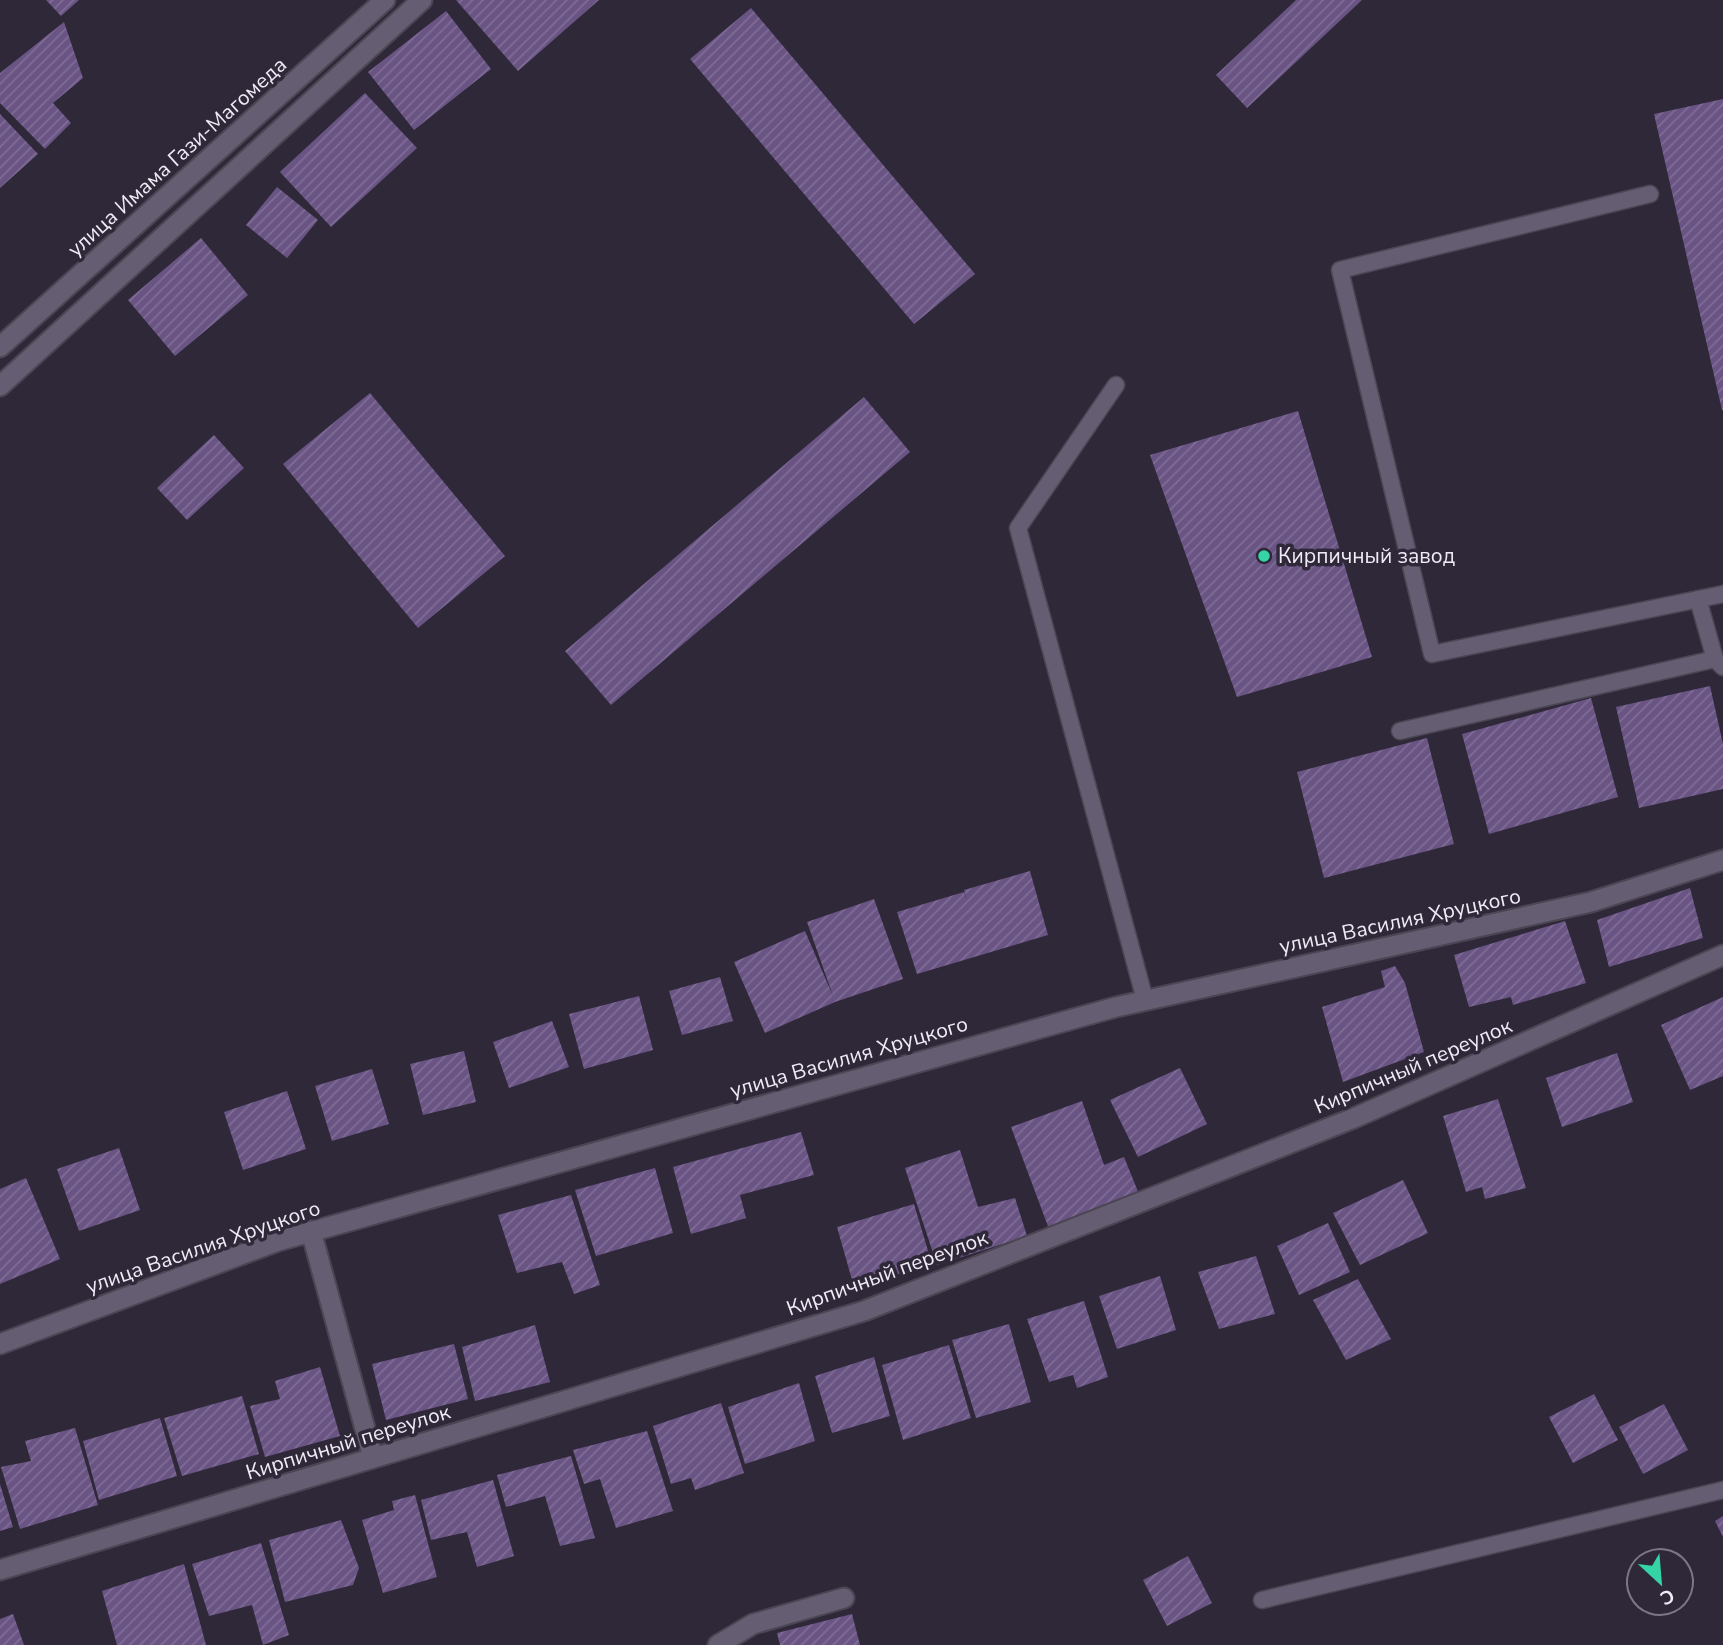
<svg xmlns="http://www.w3.org/2000/svg" width="1723" height="1645" viewBox="0 0 1723 1645" font-family="'Nunito Sans',sans-serif">
  <defs>
    <pattern id="building-hatch" width="6" height="6" patternUnits="userSpaceOnUse" patternTransform="scale(1.75)"><rect width="6" height="6" fill="#695484"/><path d="M-1 1l2-2M0 6l6-6M5 7l2-2" fill="none" stroke="#7f6d96"/></pattern>
  </defs>
  <rect width="100%" height="100%" fill="#2f2839"/>
  <path fill="url(#building-hatch)" d="M46,0H79L61,16Z
    M456,0H599L518,71Z
    M1296,0H1362L1247,108L1216,75Z
    M751,8L975,274L914,324L690,59Z
    M446,11L491,69L414,130L368,72Z
    M64,22L83,78L53,103L71,123L45,149L0,103V73Z
    M365,93L417,148L331,227L280,172Z
    M1723,99V410H1722L1654,114Z
    M0,114L38,154L0,188Z
    M277,187L318,220L287,258L246,225Z
    M201,238L248,295L175,356L128,300Z
    M370,393L505,556L418,628L283,464Z
    M864,397L910,452L611,705L565,651Z
    M1298,411L1372,657L1237,697L1150,455Z
    M214,435L244,468L187,520L157,488Z
    M1710,686L1723,744V789L1639,808L1616,707Z
    M1591,698L1618,797L1489,834L1462,734Z
    M1427,738L1454,844L1324,878L1297,772Z
    M1030,871L1048,935L917,974L897,912L964,892L967,900L964,890Z
    M1690,888L1703,938L1609,967L1597,920Z
    M874,899L903,979L835,1002L765,1033L734,962L805,931L833,996L807,922Z
    M1565,921L1586,983L1513,1005L1511,997L1469,1007L1454,955Z
    M1395,966L1405,983L1424,1052L1343,1082L1322,1007L1385,987L1381,971Z
    M720,977L733,1021L682,1035L669,991Z
    M639,996L653,1050L584,1069L569,1014Z
    M1723,997V1076L1690,1090L1661,1025Z
    M552,1021L569,1067L509,1088L493,1042Z
    M464,1051L476,1102L423,1115L410,1064Z
    M1617,1053L1633,1102L1562,1127L1546,1078Z
    M1180,1068L1207,1124L1138,1157L1110,1100Z
    M372,1069L389,1124L332,1141L315,1086Z
    M287,1091L306,1149L243,1170L224,1112Z
    M1498,1099L1526,1188L1485,1199L1482,1187L1466,1192L1443,1116Z
    M1082,1101L1104,1165L1124,1157L1139,1194L1049,1229L1011,1127Z
    M801,1132L814,1175L740,1195L746,1218L691,1234L673,1167Z
    M119,1148L140,1210L79,1231L57,1169Z
    M960,1150L978,1207L1015,1198L1027,1236L937,1265L905,1168Z
    M655,1168L673,1233L596,1256L575,1190Z
    M26,1178L60,1259L0,1284V1189Z
    M1403,1180L1428,1233L1360,1265L1333,1213Z
    M571,1195L600,1285L574,1294L562,1262L517,1273L498,1215Z
    M914,1204L932,1264L854,1287L837,1227Z
    M1328,1223L1350,1272L1299,1295L1277,1246Z
    M1256,1256L1275,1314L1219,1329L1198,1272Z
    M1160,1276L1176,1330L1117,1349L1099,1296Z
    M1358,1279L1391,1339L1346,1360L1313,1300Z
    M1084,1301L1108,1377L1077,1388L1073,1375L1049,1382L1027,1319Z
    M1009,1324L1031,1402L976,1418L952,1340Z
    M535,1325L550,1382L475,1401L462,1347Z
    M454,1344L468,1399L386,1420L372,1364Z
    M949,1345L971,1418L903,1440L882,1365Z
    M874,1357L890,1416L832,1433L815,1376Z
    M320,1367L340,1436L265,1457L250,1406L280,1399L275,1381Z
    M799,1383L815,1441L745,1464L728,1407Z
    M1594,1394L1618,1440L1573,1463L1549,1417Z
    M242,1396L259,1454L182,1476L164,1418Z
    M721,1403L744,1473L695,1490L691,1478L671,1484L653,1426Z
    M1664,1404L1688,1450L1643,1474L1619,1427Z
    M160,1418L177,1476L99,1500L83,1441Z
    M75,1428L98,1505L20,1529L1,1467L31,1461L25,1441Z
    M647,1431L673,1511L616,1528L600,1479L584,1484L573,1450Z
    M571,1456L595,1538L560,1546L545,1496L506,1507L497,1475Z
    M493,1480L514,1556L477,1567L467,1532L431,1540L421,1500Z
    M0,1484L13,1527L0,1531Z
    M415,1495L437,1577L383,1593L362,1520L394,1510L392,1501Z
    M1723,1516V1537L1715,1521Z
    M341,1520L359,1568L353,1585L285,1602L269,1540Z
    M261,1543L289,1635L263,1645L252,1605L209,1616L192,1564Z
    M1188,1556L1212,1603L1167,1626L1143,1580Z
    M184,1564L206,1645H117L102,1591Z
    M13,1614L24,1645H0V1619Z
    M852,1614L860,1645H780L777,1633Z"/>
  <g fill="none" stroke-linecap="round" stroke-linejoin="round">
    <g stroke="#4c4553" stroke-width="19">
      <path id="service" d="M1650,194L1340,270L1432,654L1723,594
        M1116,385L1018,528L1145,1000
        M1698,599L1715,659
        M1400,731L1715,659L1723,667
        M1262,1600L1723,1490"/>
    </g>
    <g stroke="#4c4553" stroke-width="23">
      <path id="minor" d="M311,1231L373,1458
        M0,1344L278,1241L1116,1007L1591,902L1723,860
        M0,1570L864,1311L1354,1118L1723,955
        M718,1645L753,1624L844,1598"/>
    </g>
    <g stroke="#4c4553" stroke-width="23">
      <path id="secondary" d="M0,347L385,0
        M0,386L422,0"/>
    </g>
    <use href="#service" stroke="#655d71" stroke-width="16"/>
    <use href="#minor" stroke="#655d71" stroke-width="19"/>
    <use href="#secondary" stroke="#655d71" stroke-width="19"/>
  </g>
  <circle fill="#35d4a7" stroke="#2f2839" stroke-width="2.5" cx="1264" cy="556" r="7"/>
  <g text-anchor="middle" stroke-width="7" stroke-linejoin="round" paint-order="stroke">
    <g font-size="21" fill="#efeaf6" stroke="#2f2839">
      <text transform="translate(177 157) rotate(-42)" y="7">улица Имама Гази-Магомеда</text>
      <text transform="translate(1400 921) rotate(-12)" y="7">улица Василия Хруцкого</text>
      <text transform="translate(849 1057) rotate(-16)" y="7">улица Василия Хруцкого</text>
      <text transform="translate(1413 1066) rotate(-23)" y="7">Кирпичный переулок</text>
      <text transform="translate(203 1247) rotate(-19)" y="7">улица Василия Хруцкого</text>
      <text transform="translate(887 1273) rotate(-20)" y="7">Кирпичный переулок</text>
      <text transform="translate(348 1442) rotate(-17)" y="7">Кирпичный переулок</text>
    </g>
    <g font-size="21" fill="#efeaf6" stroke="#2f2839" text-anchor="start">
      <text x="1278" y="563">Кирпичный завод</text>
    </g>
  </g>
  <g transform="translate(1660 1582) rotate(154)"><circle r="33" fill="#2f2839" stroke="#7c7685" stroke-width="2"/>
  <path d="M0-5L12 26L0 18L-12 26Z" fill="#35d4a7"/>
  <text y="-10" font-size="19" font-weight="bold" text-anchor="middle" fill="#efeaf6">С</text>
  </g>
</svg>
